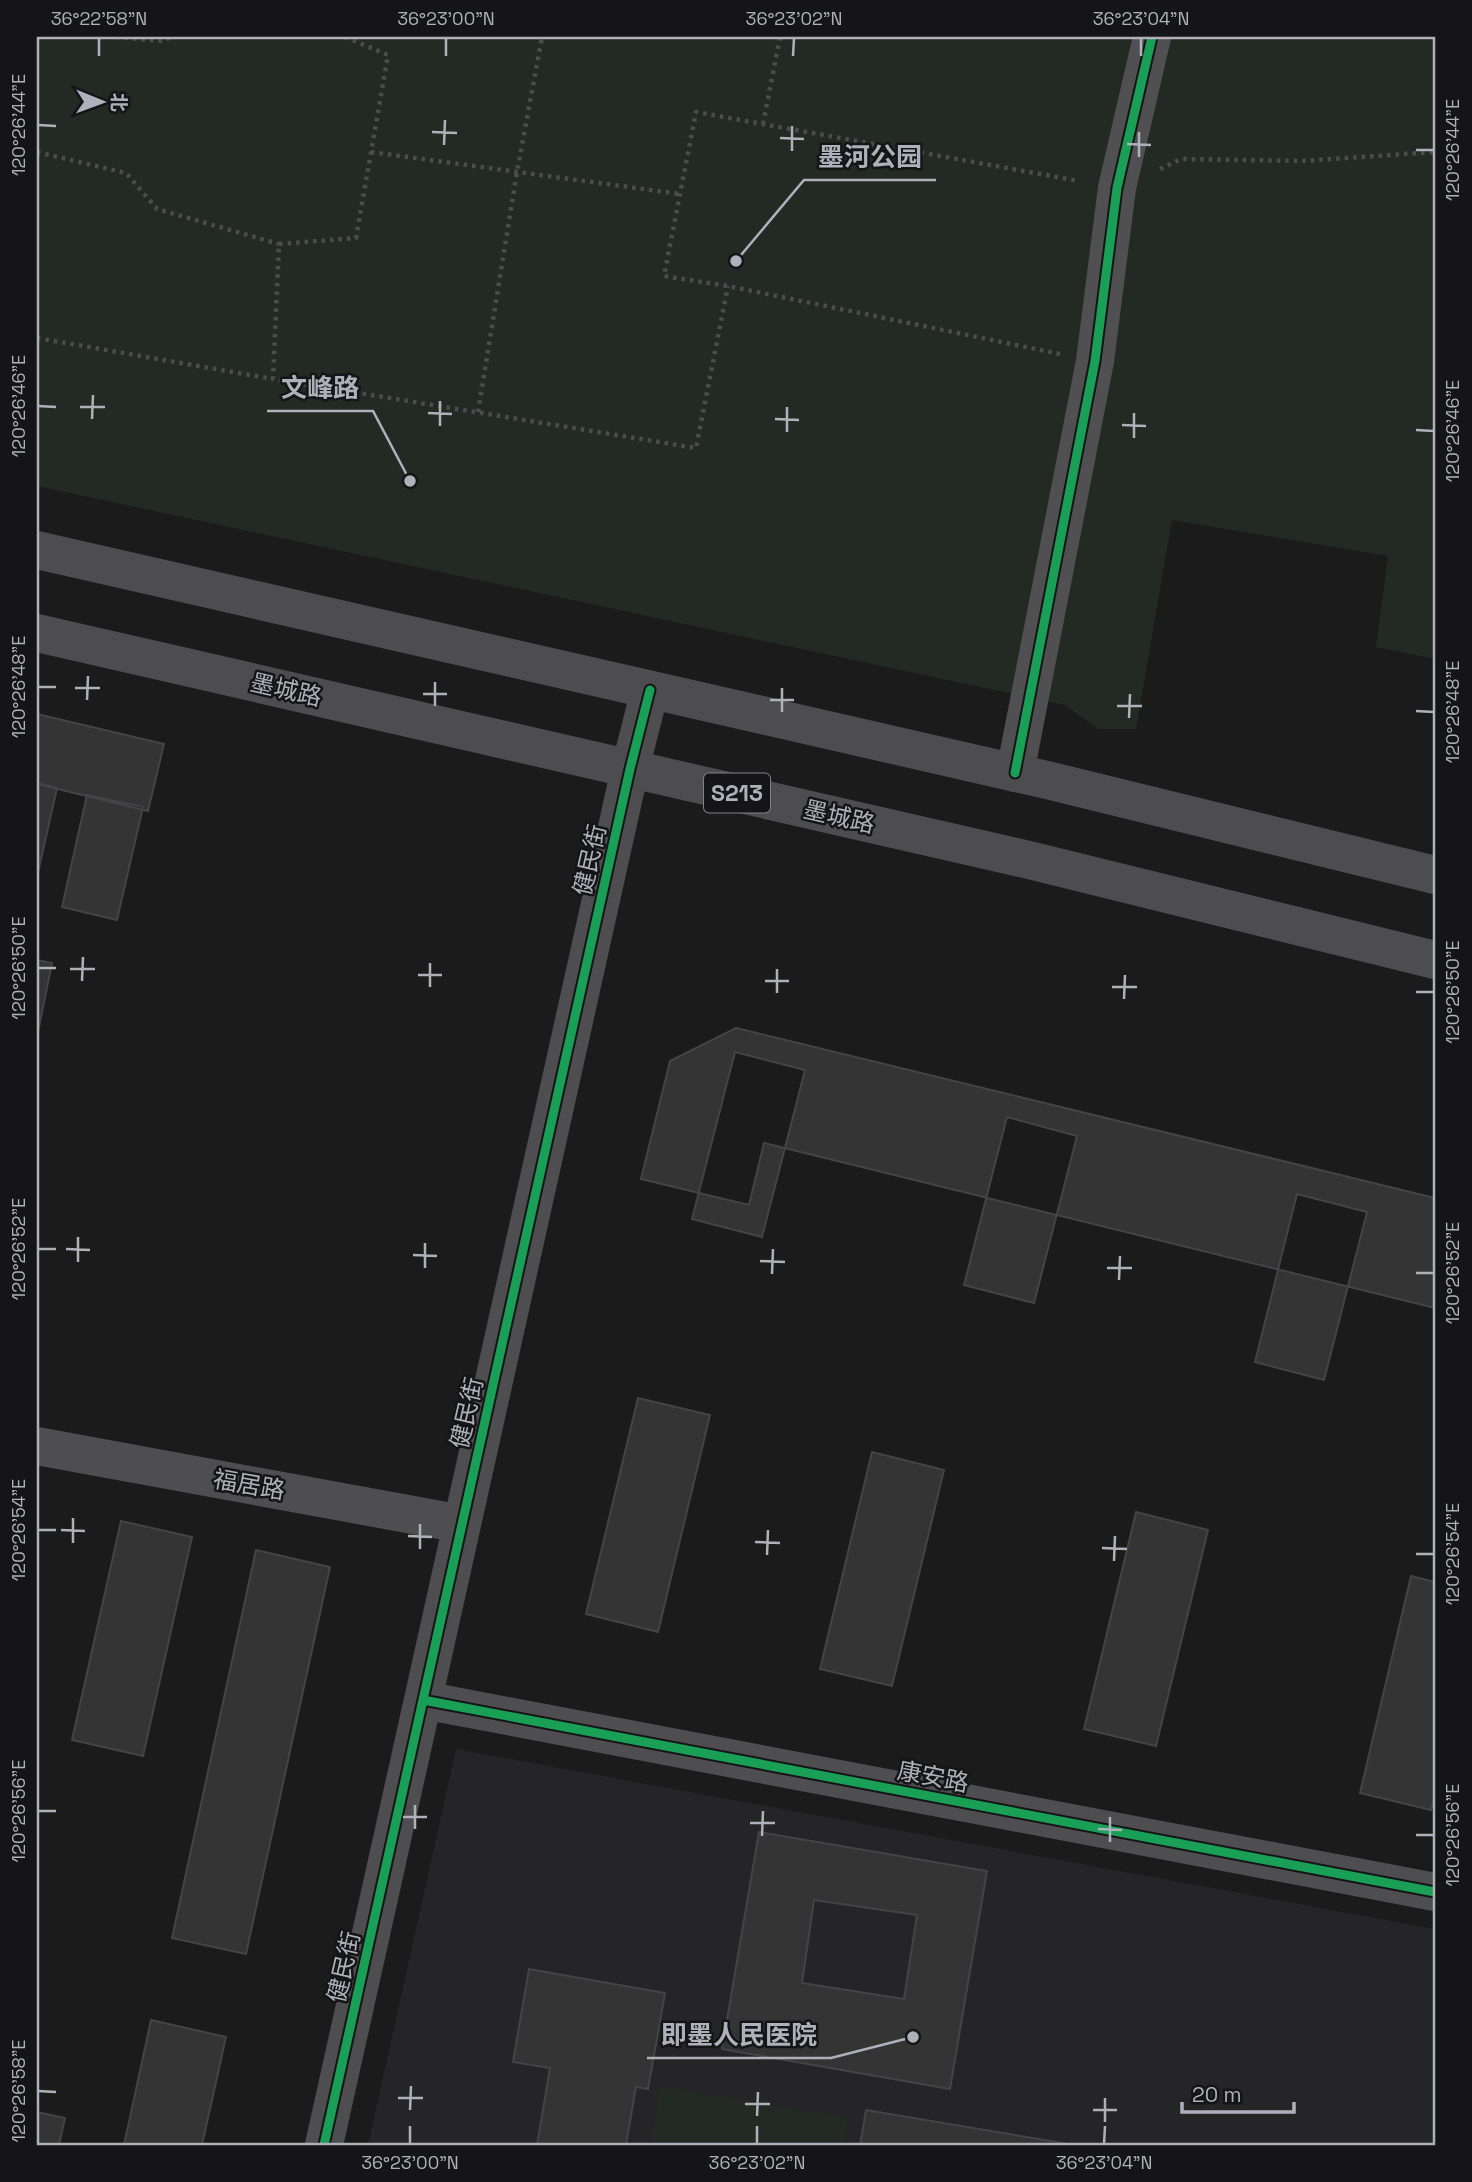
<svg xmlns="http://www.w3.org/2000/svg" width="1472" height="2182" viewBox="0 0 1472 2182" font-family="'Space Grotesk','Noto Sans SC',sans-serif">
  <rect width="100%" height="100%" fill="#1b1b1b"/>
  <path fill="#252527" d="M456,1749L1435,1929V2145H368Z"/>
  <path fill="#232a24" d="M37,37H1435V659L1376,647L1388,556L1172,520L1136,729H1098L1065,705L37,486Z
    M660,2087L848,2118L844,2145H651Z"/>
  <path fill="#343435" stroke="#444447" stroke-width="2" fill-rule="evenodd" d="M37,714L164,744L148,811L37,784Z
    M37,783L57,788L37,877Z
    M87,795L143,807L117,920L62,907Z
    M37,960L52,963L37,1037Z
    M736,1028L1435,1198V1308L764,1143L749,1205L641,1179L670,1061Z
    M735,1052L805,1070L762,1237L692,1219Z
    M1007,1117L1077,1136L1034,1303L964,1285Z
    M1297,1194L1367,1212L1324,1380L1255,1362Z
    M638,1398L710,1415L658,1632L586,1614Z
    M872,1452L944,1470L892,1686L820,1669Z
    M1136,1512L1208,1530L1156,1746L1084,1729Z
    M121,1521L192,1537L143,1756L72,1740Z
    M256,1550L330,1567L246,1954L172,1938Z
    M1411,1576L1435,1582V1793L1431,1810L1360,1793Z
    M759,1832L987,1871L950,2089L722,2049ZM814,1900L917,1915L904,1999L802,1983Z
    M529,1969L665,1993L648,2089L636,2087L626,2145H537L550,2068L513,2062Z
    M151,2020L226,2037L202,2145H124Z
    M866,2110L1074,2145H860Z
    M37,2112L65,2118L59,2145H37Z"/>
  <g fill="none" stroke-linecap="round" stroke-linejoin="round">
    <path stroke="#4b4c4e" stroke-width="4.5" stroke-dasharray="3.5 5" stroke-linecap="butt" d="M116,37L163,41L171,37
      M345,37L388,55L356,238L279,244L273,379L696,448L728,286
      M763,124L780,37
      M37,152L126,173L157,209L279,244
      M371,152L680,194
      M1160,169L1181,159L1302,161L1435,152
      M37,338L273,379
      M1060,354L728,286L664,276L696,112L1079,181
      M478,412L517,172L542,37"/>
    <path stroke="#505053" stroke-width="38" d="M1015,773L1095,361L1117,188L1152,37"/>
    <path stroke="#4e4e51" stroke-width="38" d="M37,1446L462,1524
      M423,1700L1435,1892
      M324,2145L630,769L650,690"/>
    <path stroke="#4d4d4f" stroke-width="38" d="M37,550L1047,780L1435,875
      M37,633L1029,860L1435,960"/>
    <g stroke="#151517" stroke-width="13">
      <path id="cycleway" d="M1015,773L1095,361L1117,188L1152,37
        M423,1700L1435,1892
        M324,2145L630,769L650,690"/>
    </g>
    <use href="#cycleway" stroke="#1a9f57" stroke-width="9"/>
  </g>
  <path fill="none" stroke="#aeb1ba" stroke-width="2.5" d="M99,56V38M446,56V38M793,56L794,38M1141,56V38M38,125L56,126M432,132L457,133M780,138L804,139M1127,144L1151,145M444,145L445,120M1416,150H1434M792,151V126M1139,157V132M38,406L56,407M80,407H105M428,413L452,414M92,419L93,395M775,419L799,420M1122,425L1146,426M440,426V401M1416,430L1434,431M787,432V407M1134,438V413M38,687H56M75,688H100M423,694H447M87,700L88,676M770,700H794M435,706V682M1117,706H1142M1416,711L1434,712M782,712V688M1129,718L1130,694M38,968H56M70,969H95M418,975H442M82,981L83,957M765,981H789M430,987V963M1112,987H1137M1416,992H1434M777,993V969M1124,999L1125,975M38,1249H56M66,1249L90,1250M413,1255L437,1256M760,1261L785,1262M78,1262V1237M425,1268V1243M1107,1268H1132M1416,1273H1434M772,1274L773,1249M1119,1280L1120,1256M38,1530H56M61,1530L85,1531M408,1536L432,1537M755,1542L780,1543M73,1543V1518M1102,1548L1127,1549M420,1549V1524M1416,1554H1434M767,1555L768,1530M1114,1561L1115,1536M38,1811H56M403,1817H427M750,1823H775M415,1829V1805M1098,1829L1122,1830M1416,1835H1434M762,1836L763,1811M1110,1842V1817M38,2091L56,2092M398,2098H423M745,2104H770M410,2110L411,2086M1093,2110H1117M757,2116L758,2092M1105,2122V2098M410,2144V2126M757,2144V2126M1104,2144L1105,2126"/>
  <g text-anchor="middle" stroke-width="5" stroke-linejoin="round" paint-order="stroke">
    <rect fill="#151517" stroke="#808289" stroke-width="2" x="704" y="773.5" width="66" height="39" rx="5"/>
    <g font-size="23" font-weight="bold" fill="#aeb1ba">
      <text x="737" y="801">S213</text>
    </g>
    <g font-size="24" fill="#aeb1ba" stroke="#151517">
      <text transform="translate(286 690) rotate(13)" y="8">墨城路</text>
      <text transform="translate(839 817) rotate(13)" y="8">墨城路</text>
      <text transform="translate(590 860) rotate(-77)" y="8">健民街</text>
      <text transform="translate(467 1413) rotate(-77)" y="8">健民街</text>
      <text transform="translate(249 1485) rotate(10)" y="8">福居路</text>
      <text transform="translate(933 1777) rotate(11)" y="8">康安路</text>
      <text transform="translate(344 1967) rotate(-77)" y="8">健民街</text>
    </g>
  </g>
  <path fill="none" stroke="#aeb1ba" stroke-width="2.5" d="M736 261L804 180H936M410 481L373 411H267M913 2037L831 2058H647"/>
  <g fill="#aeb1ba" stroke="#151517" stroke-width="2.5">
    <circle cx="736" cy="261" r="7"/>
    <circle cx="410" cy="481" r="7"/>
    <circle cx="913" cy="2037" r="7"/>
  </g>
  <g font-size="26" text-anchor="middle" font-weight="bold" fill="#aeb1ba" stroke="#151517" stroke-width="5" stroke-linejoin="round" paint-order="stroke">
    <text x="870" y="166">墨河公园</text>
    <text x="320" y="397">文峰路</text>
    <text x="739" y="2044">即墨人民医院</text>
  </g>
  <rect width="1472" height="2182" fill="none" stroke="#151517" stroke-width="77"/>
  <g transform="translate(102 102) rotate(91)" stroke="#151517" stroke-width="5" paint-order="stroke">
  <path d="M0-5L12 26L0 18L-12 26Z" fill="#aeb1ba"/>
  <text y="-10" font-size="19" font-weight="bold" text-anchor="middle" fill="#aeb1ba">北</text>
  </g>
  <path d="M1182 2102v10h112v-10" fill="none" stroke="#aeb1ba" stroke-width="3.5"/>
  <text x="1192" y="2102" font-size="21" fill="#aeb1ba" stroke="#151517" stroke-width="5" paint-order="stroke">20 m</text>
  <rect x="38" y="38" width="1396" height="2106" fill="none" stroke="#aeb1ba" stroke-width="2.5"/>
  <g font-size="18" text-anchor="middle" fill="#aeb1ba">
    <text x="99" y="25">36°22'58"N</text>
    <text x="446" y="25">36°23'00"N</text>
    <text x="794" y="25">36°23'02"N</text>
    <text x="1141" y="25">36°23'04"N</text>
    <text transform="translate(19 125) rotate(-90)" y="6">120°26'44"E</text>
    <text transform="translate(1453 150) rotate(-90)" y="6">120°26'44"E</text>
    <text transform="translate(19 406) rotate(-90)" y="6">120°26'46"E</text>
    <text transform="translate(1453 431) rotate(-90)" y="6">120°26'46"E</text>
    <text transform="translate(19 687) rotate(-90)" y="6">120°26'48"E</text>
    <text transform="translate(1453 712) rotate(-90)" y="6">120°26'48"E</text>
    <text transform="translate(19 968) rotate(-90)" y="6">120°26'50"E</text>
    <text transform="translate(1453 992) rotate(-90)" y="6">120°26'50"E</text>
    <text transform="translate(19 1249) rotate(-90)" y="6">120°26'52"E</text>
    <text transform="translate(1453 1273) rotate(-90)" y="6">120°26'52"E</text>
    <text transform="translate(19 1530) rotate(-90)" y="6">120°26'54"E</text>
    <text transform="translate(1453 1554) rotate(-90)" y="6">120°26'54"E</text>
    <text transform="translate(19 1811) rotate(-90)" y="6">120°26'56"E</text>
    <text transform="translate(1453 1835) rotate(-90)" y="6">120°26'56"E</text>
    <text transform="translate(19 2091) rotate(-90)" y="6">120°26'58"E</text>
    <text x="410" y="2169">36°23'00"N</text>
    <text x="757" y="2169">36°23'02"N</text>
    <text x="1104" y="2169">36°23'04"N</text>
  </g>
</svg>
